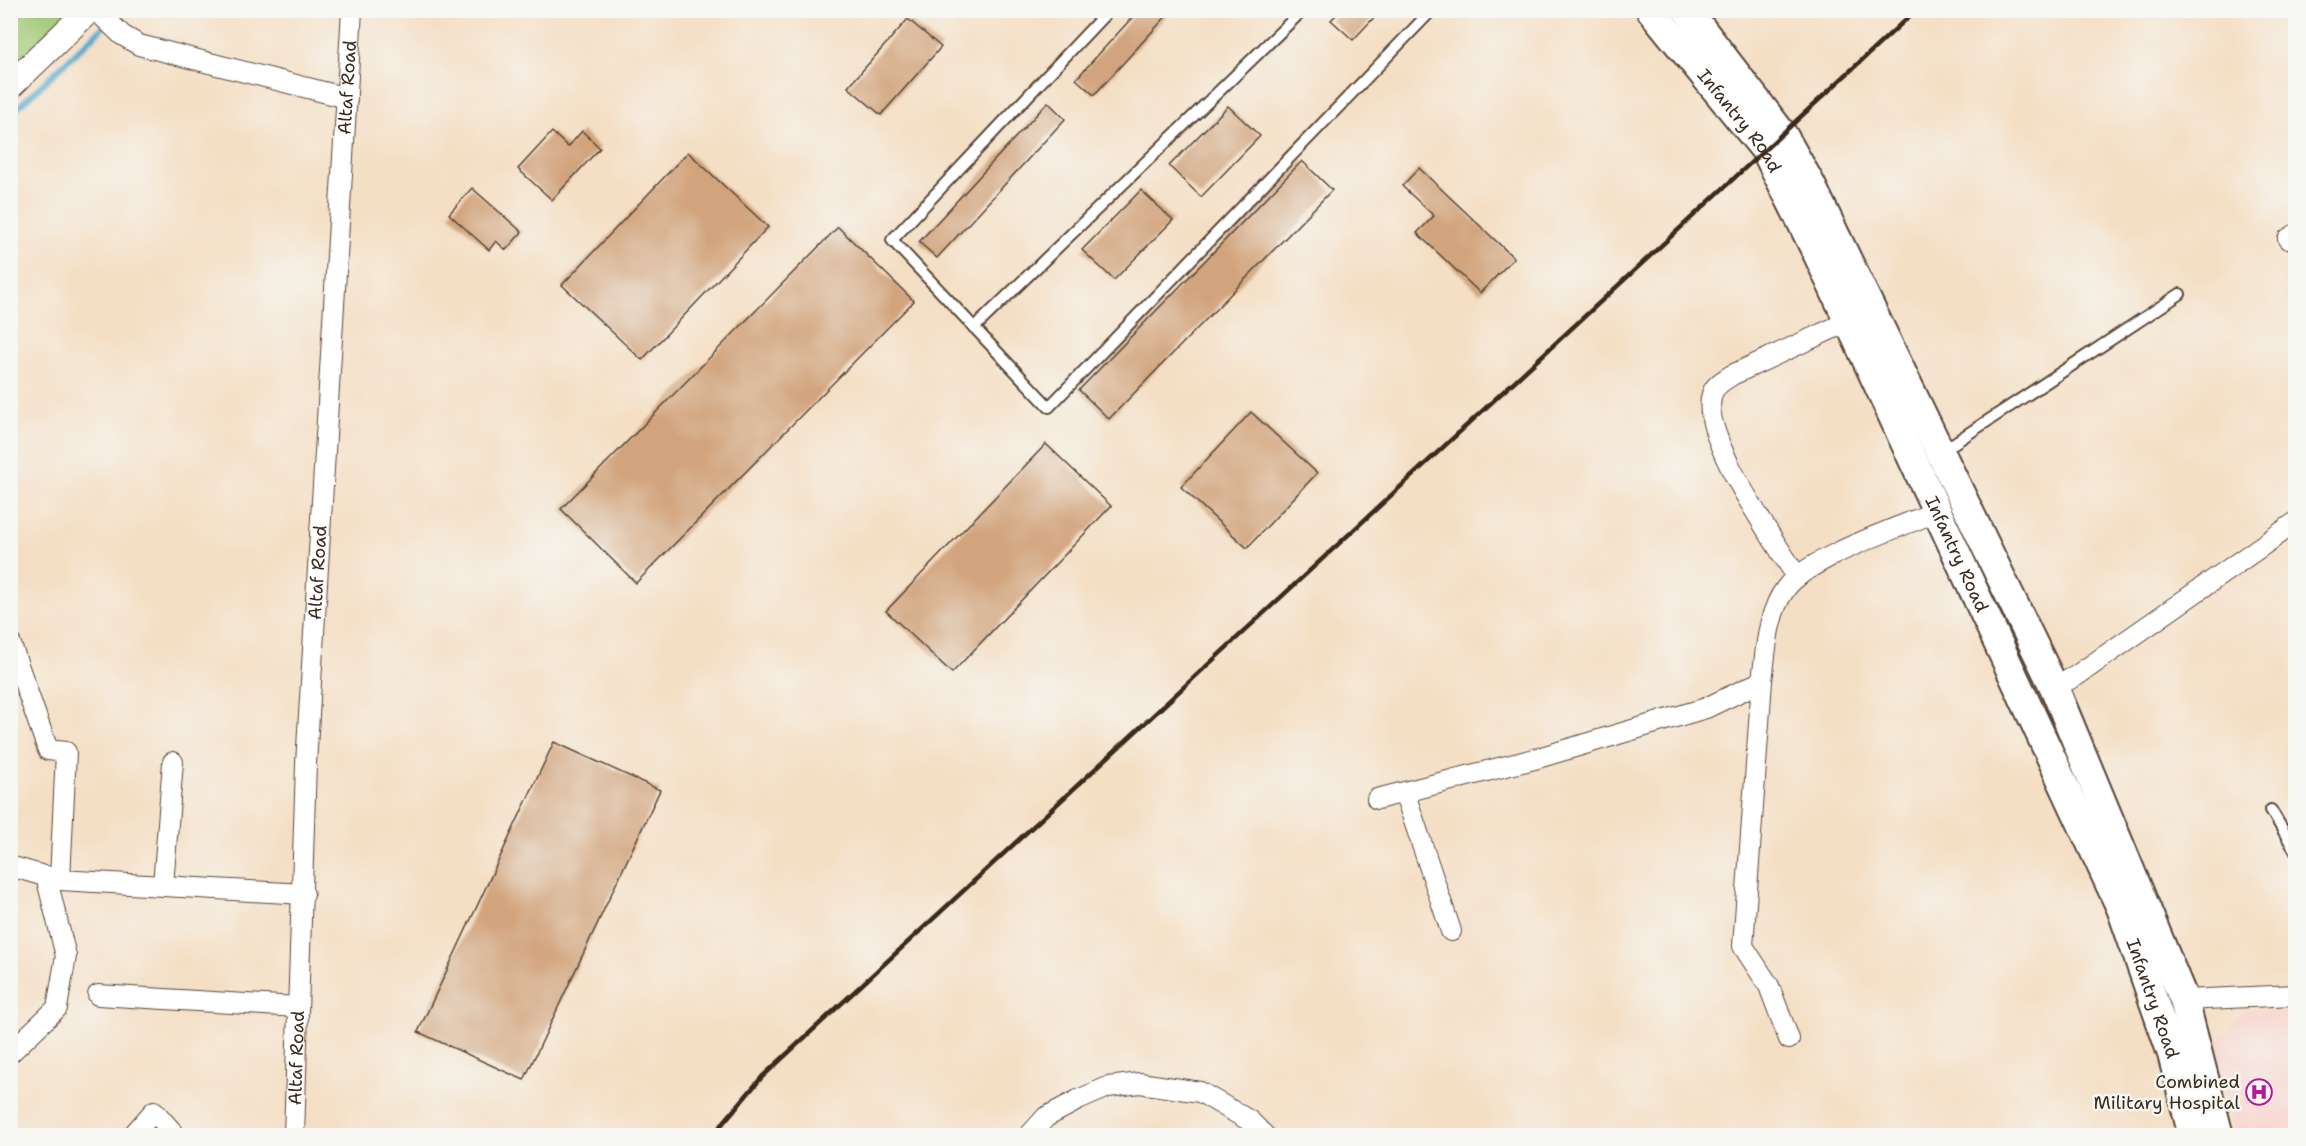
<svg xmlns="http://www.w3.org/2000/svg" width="2306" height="1146" viewBox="0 0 2306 1146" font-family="'Shantell Sans',sans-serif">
  <rect width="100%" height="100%" fill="#f6f6f2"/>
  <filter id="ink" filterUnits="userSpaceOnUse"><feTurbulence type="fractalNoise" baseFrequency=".0167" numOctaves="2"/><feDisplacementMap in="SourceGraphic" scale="12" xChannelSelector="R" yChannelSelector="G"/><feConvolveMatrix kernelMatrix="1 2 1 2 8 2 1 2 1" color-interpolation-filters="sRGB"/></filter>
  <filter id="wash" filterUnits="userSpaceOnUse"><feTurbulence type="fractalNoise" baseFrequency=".008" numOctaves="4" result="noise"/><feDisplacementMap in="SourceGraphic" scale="24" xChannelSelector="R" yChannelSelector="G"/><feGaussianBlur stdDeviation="1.35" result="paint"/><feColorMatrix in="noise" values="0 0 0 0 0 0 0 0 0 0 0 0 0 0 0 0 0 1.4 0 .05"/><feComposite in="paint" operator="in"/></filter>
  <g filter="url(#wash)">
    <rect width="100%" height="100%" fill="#f4dfc4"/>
    <path fill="#f7d1c9" d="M2244,1010L2295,1011V1135H2234L2212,1048Z"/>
    <path fill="#9ec772" stroke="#6c7848" stroke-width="1.5" d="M11,11H85L11,90Z"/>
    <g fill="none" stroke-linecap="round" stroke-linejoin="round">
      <path stroke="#4fa9cc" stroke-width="6" d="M10,115L121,10"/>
    </g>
    <g id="blocks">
      <path fill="#d2a47d" d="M1139,10H1172L1094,95L1076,79Z
        M1341,10H1381L1353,40L1331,20Z
        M908,19L941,47L881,115L848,87Z
        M1048,102L1065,119L937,258L919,242Z
        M1228,106L1260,136L1201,197L1169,166Z
        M582,131L600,148L552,200L518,169L552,132L568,147Z
        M688,152L768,227L642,360L562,285Z
        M1302,161L1332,190L1109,419L1079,390Z
        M1419,168L1514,258L1480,293L1417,233L1434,216L1402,186Z
        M472,188L522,232L506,250L496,241L489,250L449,214Z
        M1141,190L1173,220L1114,280L1082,250Z
        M838,227L914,301L636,583L561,509Z
        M1251,412L1317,473L1247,548L1181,487Z
        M1046,444L1111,506L952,673L886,611Z
        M554,742L660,790L524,1080L418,1032Z"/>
    </g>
  </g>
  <g filter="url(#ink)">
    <use href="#blocks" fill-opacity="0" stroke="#574537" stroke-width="1.5"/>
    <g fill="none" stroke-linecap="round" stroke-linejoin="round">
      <g stroke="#574537" stroke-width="14">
        <path id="service" d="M1109,10L892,240L1049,407L1432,10
          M974,328L1303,10
          M1942,451L2180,294
          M2271,810L2296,852"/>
      </g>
      <g stroke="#574537" stroke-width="22">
        <g id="minor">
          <path d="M96,10L122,35L139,45L347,98"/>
          <path d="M2288,239L2296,234"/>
          <path d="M1797,577C1775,541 1698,434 1712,394C1715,384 1725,380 1732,375L1849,321"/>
          <path d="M10,642L48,750L66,752L60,880L304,894"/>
          <path d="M1762,681L1743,946L1769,986L1789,1039"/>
          <path d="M2054,687L2076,676L2296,522"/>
          <path d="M1405,794L1451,931"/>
          <path d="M1377,799L1538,758L1706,708L1762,681C1766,651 1767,613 1786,588C1809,557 1901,527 1938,511"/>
          <path d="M10,866L58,880"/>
          <path d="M163,885L173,762"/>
          <path d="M98,995L298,1007"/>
          <path d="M2184,1000L2296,995"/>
          <path d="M10,1053L57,1008L66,956L46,876"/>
          <path d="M132,1136L154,1111L176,1136"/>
          <path id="s1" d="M294,1136L306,764L352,10"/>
          <path d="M1029,1136L1046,1117L1078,1100L1108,1087L1140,1083L1200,1092L1250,1121L1265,1136"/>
        </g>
      </g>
      <g stroke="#574537" stroke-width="28">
        <path id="tertiary" d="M10,86L89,10"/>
      </g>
      <g stroke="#574537" stroke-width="32">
        <g id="secondary">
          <path id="s2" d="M1651,10L1766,151L1818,255L2121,908L2172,1054L2193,1136"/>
          <path d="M1687,10L1783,135L1810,183L2054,687L2184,1000L2219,1136"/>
        </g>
      </g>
      <use href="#service" stroke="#fff" stroke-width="10"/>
      <use href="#minor" stroke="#fff" stroke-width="20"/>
      <use href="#tertiary" stroke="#fff" stroke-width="26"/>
      <use href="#secondary" stroke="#fff" stroke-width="28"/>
      <path stroke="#3b2a1e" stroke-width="4.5" d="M712,1136L762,1077L1916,10"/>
    </g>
  </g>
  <defs>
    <g id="hospital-ring" transform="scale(1.35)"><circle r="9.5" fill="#f6f6f2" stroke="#b5179e" stroke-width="1.5"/><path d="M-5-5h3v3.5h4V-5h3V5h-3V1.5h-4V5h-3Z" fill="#b5179e"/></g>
  </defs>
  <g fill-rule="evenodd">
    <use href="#hospital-ring" x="2259" y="1092"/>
  </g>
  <g text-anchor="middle" stroke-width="5" stroke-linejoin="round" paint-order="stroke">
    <g font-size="18" fill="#3b2a1e" stroke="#f6f6f2">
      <text dy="6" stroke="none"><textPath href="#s1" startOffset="1050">Altaf Road</textPath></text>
      <text dy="6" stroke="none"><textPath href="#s2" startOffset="142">Infantry Road</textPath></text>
      <text dy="6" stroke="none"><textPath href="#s2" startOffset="628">Infantry Road</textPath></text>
      <text dy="6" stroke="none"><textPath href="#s1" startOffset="564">Altaf Road</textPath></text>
      <text dy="6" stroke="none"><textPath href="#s2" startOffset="1114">Infantry Road</textPath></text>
      <text dy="6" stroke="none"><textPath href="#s1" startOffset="78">Altaf Road</textPath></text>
    </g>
    <g font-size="18" fill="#3b2a1e" stroke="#f6f6f2" text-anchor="end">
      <text x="2240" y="1088">Combined<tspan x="2240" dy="21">Military Hospital</tspan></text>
    </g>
  </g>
  <rect width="2306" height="1146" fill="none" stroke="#f6f6f2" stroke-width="36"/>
</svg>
